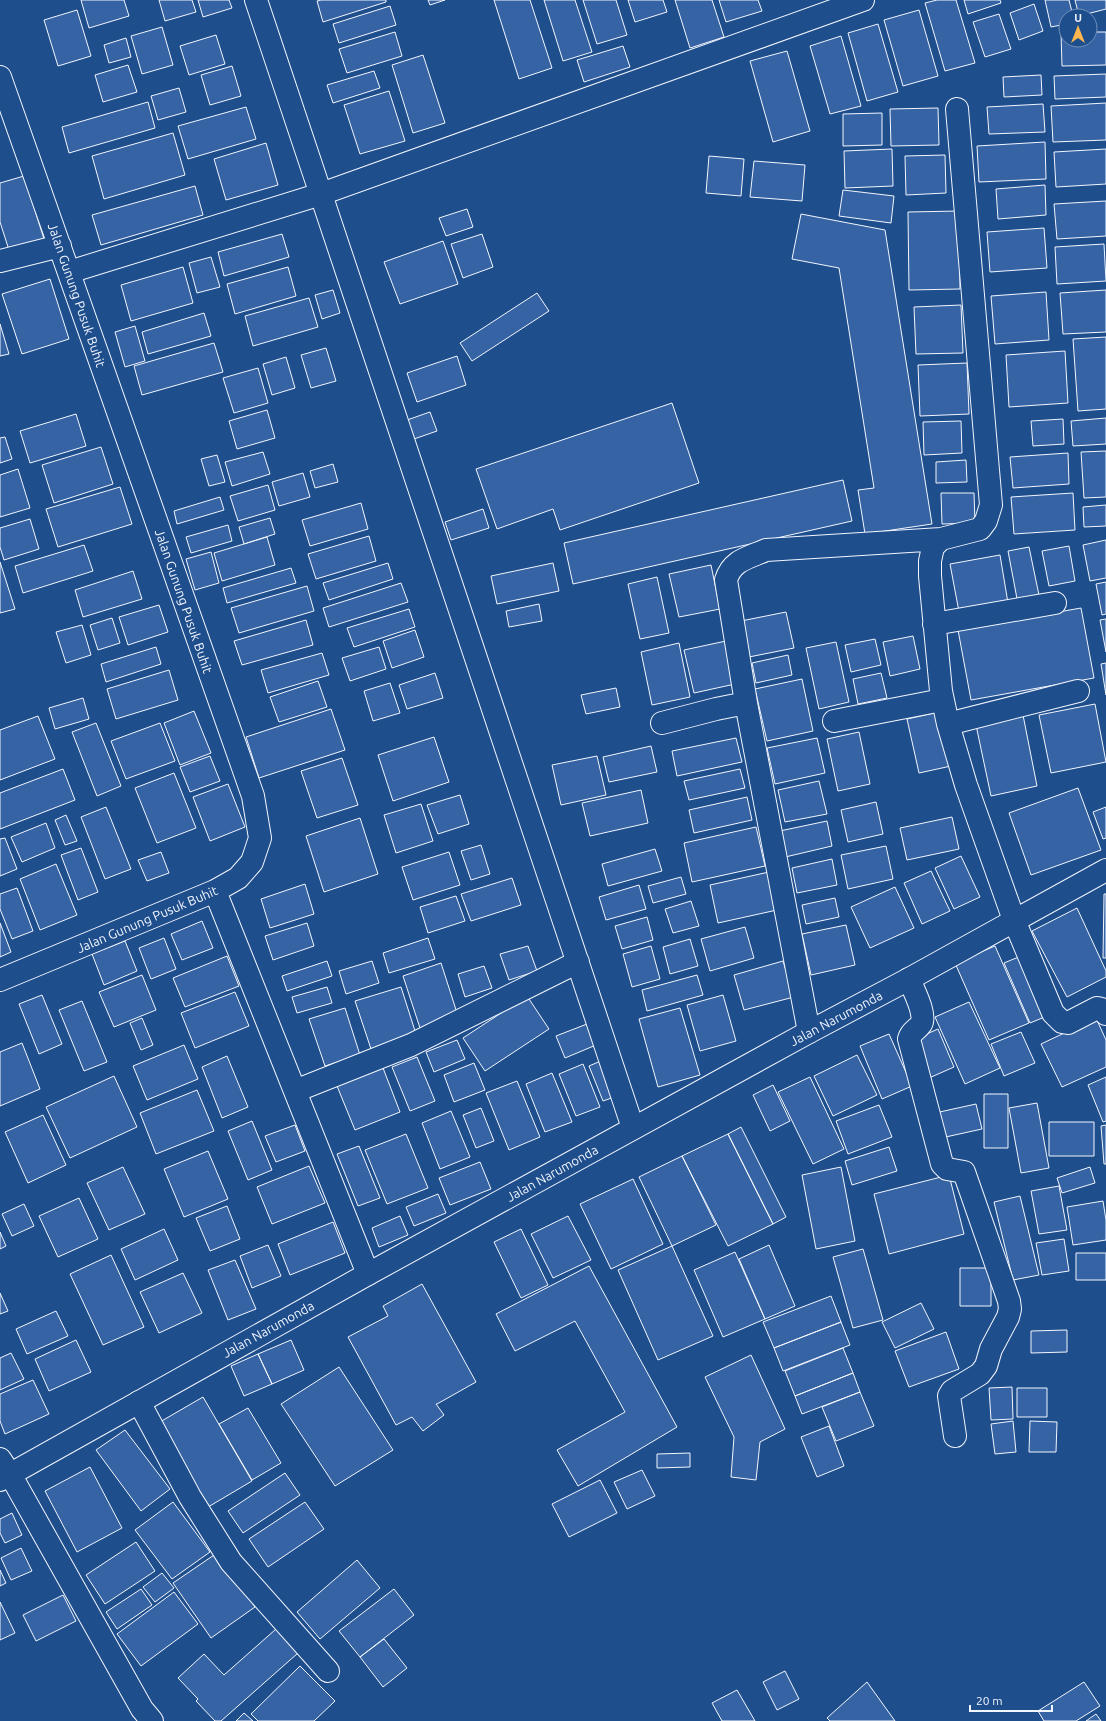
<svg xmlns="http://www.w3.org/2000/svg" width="1106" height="1721" viewBox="0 0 1106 1721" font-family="Ubuntu,sans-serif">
  <rect width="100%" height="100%" fill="#1f4e8c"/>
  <path fill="#3563a3" stroke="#f2f6ff" d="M81,0H124L129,16L89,28Z
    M159,0H192L196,12L165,21Z
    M198,0H229L232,8L203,17Z
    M321,0H386V2L323,22L317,1Z
    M428,0H445L430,5Z
    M494,0H530L552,68L519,79Z
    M544,0H575L592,52L563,61Z
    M583,0H616L627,35L597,44Z
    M628,0H663L667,12L635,22Z
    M675,0H712L724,37L690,48Z
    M719,0H758L762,11L726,22Z
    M937,0H956L975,63L945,71L925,3Z
    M964,0H1000L1001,3L968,14Z
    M1045,0H1069L1073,16H1066V24L1051,27Z
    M1075,0H1106V9L1079,16Z
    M1034,4L1043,31L1019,40L1010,13Z
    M390,6L396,25L339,43L333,24Z
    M77,10L91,56L58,66L44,20Z
    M919,10L938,76L903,86L884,20Z
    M999,14L1011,49L985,57L973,22Z
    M878,24L898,92L867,101L848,33Z
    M162,27L173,65L142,74L131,36Z
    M395,32L402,56L347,73L339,49Z
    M1090,32H1106V65L1062,66L1061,33H1066V40H1090Z
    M216,35L225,64L189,75L180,46Z
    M841,36L861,106L830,114L810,46Z
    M126,38L131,57L109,63L104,45Z
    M623,46L630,67L584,82L577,60Z
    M787,51L810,131L773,142L750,61Z
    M423,55L445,123L413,133L392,65Z
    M128,65L137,92L103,102L95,75Z
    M232,66L241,96L210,105L201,75Z
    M374,71L380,88L333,103L327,85Z
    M1106,74V97L1055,99L1054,76Z
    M1041,75L1042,95L1004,97L1003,77Z
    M179,88L186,112L158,120L151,96Z
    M389,91L405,141L360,154L344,105Z
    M148,102L155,128L69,153L62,127Z
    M1106,103V140L1053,142L1051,106Z
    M1043,104L1045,132L989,134L987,107Z
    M246,107L256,139L188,159L178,126Z
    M938,108L939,145L891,146L890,109Z
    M882,113V145L843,146V114Z
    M173,133L185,175L104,199L92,156Z
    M1045,142L1046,179L979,182L977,146Z
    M266,143L278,185L226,200L214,159Z
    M892,149L893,186L845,188L844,151Z
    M1106,149V184L1056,187L1054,152Z
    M945,155L946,193L906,195L905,156Z
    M709,156L744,159L741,196L706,193Z
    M754,161L805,165L802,201L750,197Z
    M24,176L44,239L9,250L0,222V183Z
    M1045,185L1046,215L998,219L996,189Z
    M195,186L203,215L101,245L92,215Z
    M843,190L894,196L891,223L839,216Z
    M1106,201V236L1057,239L1054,204Z
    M467,209L473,227L446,236L439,218Z
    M959,211L960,289L909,290L908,212Z
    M801,214L885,230L932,524L865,534L858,490L874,488L839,268L792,259Z
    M1044,228L1047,268L990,272L987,232Z
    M282,234L289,257L224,276L218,252Z
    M482,234L493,267L463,278L451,244Z
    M443,241L458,284L400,304L384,262Z
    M1104,244L1106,281L1057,284L1055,247Z
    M211,257L220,287L197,293L189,263Z
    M183,267L193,303L131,321L121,285Z
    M288,267L296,296L235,314L227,284Z
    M50,279L69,339L22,354L2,294Z
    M333,290L340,313L322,319L315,295Z
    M1106,290V332L1063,334L1060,293Z
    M1046,292L1049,340L995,344L991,296Z
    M537,293L549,311L472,361L460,343Z
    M309,298L318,327L253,346L245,316Z
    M961,305L963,353L916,354L914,307Z
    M204,313L211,336L148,354L142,332Z
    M0,324L9,354L0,356Z
    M135,326L145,361L125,367L115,332Z
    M1106,337V409L1078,411L1073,339Z
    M214,343L223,372L142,395L134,366Z
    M326,348L336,381L311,388L301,355Z
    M1065,351L1068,403L1009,407L1006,355Z
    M457,356L466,385L417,402L407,373Z
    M286,357L295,388L272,395L263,364Z
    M967,363L969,414L920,416L918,365Z
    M258,368L268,403L234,413L223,378Z
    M672,403L699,483L560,530L553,509L497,529L476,469Z
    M267,410L275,438L237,449L229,421Z
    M430,412L437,431L414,439L407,420Z
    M76,414L86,446L30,463L20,431Z
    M1106,418V444L1073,446L1071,421Z
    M1063,419L1064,444L1033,446L1031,421Z
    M961,421L962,453L924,455L923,422Z
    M5,437L12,459L0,463V438Z
    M101,447L113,484L54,503L42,465Z
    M1106,451V497L1084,498L1081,452Z
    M263,452L270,474L232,486L225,462Z
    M1068,453L1069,484L1013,488L1010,457Z
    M217,455L225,482L209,486L201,459Z
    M966,460L967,482L936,483V462Z
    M333,464L338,482L315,488L310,471Z
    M18,469L30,508L0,517V475Z
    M303,473L310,497L279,506L272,482Z
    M843,480L852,521L573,584L564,543Z
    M268,485L275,510L238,521L230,496Z
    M120,487L132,524L58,547L46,509Z
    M941,493H974L975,523L942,524Z
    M1073,493L1075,530L1014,534L1011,497Z
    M220,497L224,510L177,524L174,511Z
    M361,503L368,529L310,546L302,520Z
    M1106,505V526L1084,527L1083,507Z
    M483,509L489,528L451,540L445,522Z
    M270,518L275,534L244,544L239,527Z
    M30,519L39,549L4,560L0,547V528Z
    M228,525L232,541L191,553L186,537Z
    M369,536L376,561L316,579L308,554Z
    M267,537L275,565L222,581L214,553Z
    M1106,540V578L1090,581L1083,545Z
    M84,545L93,571L23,593L15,566Z
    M1069,546L1075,581L1049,586L1042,551Z
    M1029,547L1040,600L1018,604L1008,551Z
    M211,552L219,583L195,590L186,559Z
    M1000,555L1009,609L960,617L950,564Z
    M0,562L15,609L0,613Z
    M388,563L393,579L329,600L323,583Z
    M553,563L559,591L497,604L491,576Z
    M711,565L720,609L679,617L669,574Z
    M291,568L296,583L227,603L223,588Z
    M133,571L142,599L83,617L75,590Z
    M657,577L669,633L640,639L628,584Z
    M1106,582V614L1102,615L1096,584Z
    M401,583L408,602L329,627L323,608Z
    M307,586L314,611L239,633L231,608Z
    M539,604L542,621L509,627L506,611Z
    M159,605L168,632L128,645L119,617Z
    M1081,608L1094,678L971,700L958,630Z
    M409,609L415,627L354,647L347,628Z
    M786,612L794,648L749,657L741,621Z
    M112,618L120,643L98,650L90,625Z
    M1106,619V652L1100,620Z
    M306,620L313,645L242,665L234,641Z
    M82,625L91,655L66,663L56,632Z
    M415,630L424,657L392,668L383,641Z
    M913,636L920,669L890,676L883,642Z
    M875,639L881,665L851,672L845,645Z
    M726,641L735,684L694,693L684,650Z
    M836,642L849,702L819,709L806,648Z
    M679,643L690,697L652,705L641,652Z
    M156,647L161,664L106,682L101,664Z
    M379,647L386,669L350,681L342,658Z
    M322,653L329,675L268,693L261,670Z
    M788,655L792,675L756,683L752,663Z
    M1106,663V695L1101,664Z
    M169,670L178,700L116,719L107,689Z
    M435,673L443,698L407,709L399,685Z
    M881,673L887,698L858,704L853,679Z
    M802,679L813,731L767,741L755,689Z
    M318,681L327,707L279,722L270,697Z
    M390,683L400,713L373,721L364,691Z
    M616,688L620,707L586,714L581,695Z
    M83,698L89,719L55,729L49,708Z
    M1095,704L1106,762L1051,773L1039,715Z
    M331,709L345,750L259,778L246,737Z
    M194,711L211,753L180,765L164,723Z
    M939,712L951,766L919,773L907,719Z
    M1023,715L1037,786L991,796L976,725Z
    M38,716L55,759L0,780V730Z
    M96,723L121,786L97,796L72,732Z
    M160,723L175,761L126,779L111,741Z
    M859,732L870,784L838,791L827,739Z
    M434,737L449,782L393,801L378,755Z
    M736,738L742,762L677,776L672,751Z
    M817,738L825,773L775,784L767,748Z
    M651,746L657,772L609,782L603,757Z
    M210,756L220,781L190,792L180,767Z
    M597,756L606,795L561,805L552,765Z
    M342,758L358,805L317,818L301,771Z
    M63,769L75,800L0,829V793Z
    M740,769L745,788L689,800L684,781Z
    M174,773L196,828L157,843L135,788Z
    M819,781L827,814L785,822L778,790Z
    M228,784L245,827L210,841L193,797Z
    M1078,788L1101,850L1031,875L1009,813Z
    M641,790L648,823L590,836L582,803Z
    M460,795L469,824L438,834L427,805Z
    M747,797L752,820L694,833L689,810Z
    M876,802L883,834L848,842L841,810Z
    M421,804L433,841L396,853L384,815Z
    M106,807L131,869L105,879L81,817Z
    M1106,807V838L1103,839L1093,812Z
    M66,815L77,841L65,845L55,820Z
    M952,817L959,849L907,860L900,828Z
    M360,818L378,874L324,892L306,836Z
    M827,821L832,846L781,858L775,832Z
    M46,823L55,848L22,862L11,837Z
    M756,827L765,866L692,882L684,843Z
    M5,838L17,869L0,876V839Z
    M481,845L490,874L471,880L461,851Z
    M886,846L893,879L848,889L841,855Z
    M81,848L98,892L78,900L61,855Z
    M655,849L662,871L608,886L602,864Z
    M161,852L169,873L147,881L138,860Z
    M449,852L460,885L413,900L402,867Z
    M961,856L980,897L954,909L935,868Z
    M832,859L837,885L797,893L792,868Z
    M56,864L77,915L40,930L20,879Z
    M931,871L950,911L922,924L904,883Z
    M769,872L777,910L718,923L710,885Z
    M681,877L686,894L653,903L648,886Z
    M512,878L521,905L471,921L461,894Z
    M305,884L314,914L270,928L261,899Z
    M639,885L646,909L606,920L599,897Z
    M895,887L914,928L870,948L851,907Z
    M17,888L33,931L12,939L0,909V894Z
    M1104,894H1106V958H1103Z
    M456,896L465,921L428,933L420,907Z
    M835,898L839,917L806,924L802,905Z
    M691,901L699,926L673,933L665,909Z
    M1077,908L1106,971V977L1067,997L1032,931Z
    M647,917L653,940L622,949L615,926Z
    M202,921L213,948L182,960L171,934Z
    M0,923L11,952L0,957Z
    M307,923L314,946L273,960L265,936Z
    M846,925L855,965L811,975L802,934Z
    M745,927L754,958L710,971L701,939Z
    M164,938L176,969L151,979L139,948Z
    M428,938L435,959L389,973L383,953Z
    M690,939L698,966L670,974L663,947Z
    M125,941L137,971L104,985L92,954Z
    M528,946L537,971L509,980L500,954Z
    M651,946L660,979L632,987L623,954Z
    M995,946L1029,1023L989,1040L955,963Z
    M227,956L239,986L185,1007L173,978Z
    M1021,956L1047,1016L1030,1023L1004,963Z
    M327,961L332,976L287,991L282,976Z
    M372,961L379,983L346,994L339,971Z
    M783,961L794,997L744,1010L734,975Z
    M441,963L458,1016L420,1028L403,976Z
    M484,966L492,988L465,997L458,974Z
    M142,975L156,1010L114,1027L99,992Z
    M697,975L703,995L647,1011L642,990Z
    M327,987L332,1003L297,1013L292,997Z
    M401,987L416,1034L371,1049L355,1001Z
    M235,992L249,1026L195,1048L181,1013Z
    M42,995L62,1044L39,1054L19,1004Z
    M723,995L736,1041L700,1051L687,1005Z
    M527,996L549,1029L485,1071L463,1038Z
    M82,1001L107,1062L84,1071L59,1010Z
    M969,1002L1000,1068L965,1084L935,1017Z
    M345,1008L360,1055L325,1066L309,1019Z
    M680,1008L700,1075L658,1087L639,1019Z
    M142,1018L153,1045L141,1050L130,1023Z
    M1096,1018L1106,1040V1067L1062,1087L1041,1044Z
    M587,1024L596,1045L565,1058L556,1036Z
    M938,1029L954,1067L929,1078L913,1040Z
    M1021,1032L1035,1063L1004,1076L991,1044Z
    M889,1034L912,1086L882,1099L860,1046Z
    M457,1040L465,1059L434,1072L426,1052Z
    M22,1043L40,1089L0,1106V1052Z
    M184,1045L198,1079L147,1100L133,1066Z
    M857,1055L877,1095L833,1116L814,1076Z
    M227,1056L248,1107L222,1118L202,1067Z
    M417,1057L435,1101L410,1111L392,1067Z
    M603,1060L617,1096L603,1101L589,1066Z
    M474,1063L485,1090L454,1102L444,1075Z
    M583,1064L600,1107L576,1116L559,1074Z
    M383,1068L400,1112L355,1130L337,1086Z
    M552,1073L572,1122L545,1132L526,1084Z
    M114,1076L137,1127L70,1158L46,1107Z
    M810,1077L844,1149L813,1164L778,1092Z
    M1106,1077V1121L1103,1122L1088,1085Z
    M517,1081L540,1137L509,1150L486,1093Z
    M773,1085L790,1121L770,1131L753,1095Z
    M197,1090L214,1131L156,1154L140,1113Z
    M984,1094H1008V1148H984Z
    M1037,1103L1049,1168L1021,1173L1009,1108Z
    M976,1104L982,1129L941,1138L935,1113Z
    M879,1105L892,1137L848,1154L836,1121Z
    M481,1108L494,1141L476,1148L463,1115Z
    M451,1111L470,1157L440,1169L422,1123Z
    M43,1115L66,1165L28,1183L5,1132Z
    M252,1121L272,1170L248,1180L228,1131Z
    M1049,1122H1094V1156H1049Z
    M295,1125L305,1151L276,1162L265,1136Z
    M1106,1125V1164H1104L1101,1126Z
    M741,1127L786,1217L773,1224L728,1134Z
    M406,1134L428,1188L387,1204L365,1150Z
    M728,1134L773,1224L728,1246L682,1156Z
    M359,1146L380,1198L358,1206L337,1154Z
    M889,1147L897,1171L852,1185L845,1161Z
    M208,1151L228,1199L184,1217L164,1169Z
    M682,1156L716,1225L672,1246L639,1177Z
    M480,1162L491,1189L450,1205L439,1178Z
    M309,1166L325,1203L272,1224L257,1187Z
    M123,1167L145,1214L109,1230L87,1183Z
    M841,1167L855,1241L816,1249L802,1175Z
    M1090,1167L1095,1183L1062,1193L1057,1178Z
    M949,1175L964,1234L889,1254L874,1194Z
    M633,1179L663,1244L611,1269L580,1204Z
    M1059,1186L1067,1230L1039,1234L1031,1191Z
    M438,1194L446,1213L414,1226L406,1207Z
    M1020,1196L1039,1275L1013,1280L994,1202Z
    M79,1198L98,1239L58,1257L39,1216Z
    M1103,1201L1106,1220V1240L1073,1245L1067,1207Z
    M24,1204L34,1226L12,1236L2,1214Z
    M227,1206L240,1239L210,1251L196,1218Z
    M400,1216L408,1235L379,1247L372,1228Z
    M568,1216L591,1260L553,1278L531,1234Z
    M333,1222L345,1253L290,1275L278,1244Z
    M164,1229L178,1260L135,1280L121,1249Z
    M521,1229L548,1285L521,1298L494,1242Z
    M0,1232L6,1246L0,1249Z
    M1064,1239L1069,1271L1042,1275L1036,1243Z
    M268,1245L281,1276L252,1288L240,1256Z
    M769,1245L795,1306L765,1319L739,1259Z
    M672,1246L713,1336L658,1360L618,1270Z
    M863,1249L883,1320L853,1328L833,1257Z
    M735,1252L765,1319L723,1337L694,1270Z
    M1076,1253H1106V1280H1076Z
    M111,1255L144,1327L103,1345L70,1274Z
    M235,1260L256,1309L228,1320L208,1270Z
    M589,1266L677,1427L578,1486L557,1450L625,1412L575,1321L515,1351L496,1314Z
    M960,1268H991V1306H960Z
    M183,1273L202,1313L159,1333L140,1292Z
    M422,1284L476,1382L437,1404H436L444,1415L423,1431L412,1417L396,1425L348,1337L388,1316L383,1306Z
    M0,1293L8,1311L0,1314Z
    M831,1296L841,1322L774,1348L763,1322Z
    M921,1303L934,1329L895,1348L882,1322Z
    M56,1311L68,1336L27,1354L16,1329Z
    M841,1322L850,1345L783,1371L774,1348Z
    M1067,1330V1352L1031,1353V1331Z
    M946,1332L959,1369L909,1387L895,1351Z
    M76,1340L91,1372L49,1391L35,1359Z
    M291,1340L304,1370L272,1384L258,1354Z
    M843,1348L853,1373L795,1396L785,1371Z
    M11,1353L24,1379L0,1390V1358Z
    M258,1354L272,1384L244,1396L231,1366Z
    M751,1355L785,1429L760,1442L756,1480L731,1477L734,1437L705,1377Z
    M339,1367L393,1450L335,1486L281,1404Z
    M853,1373L860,1392L802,1414L795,1396Z
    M33,1380L49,1414L5,1434L0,1421V1394Z
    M1012,1387L1013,1419L991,1420L989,1388Z
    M1017,1388H1047V1417H1017Z
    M860,1392L874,1426L836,1441L822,1407Z
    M203,1397L252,1481L203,1510L153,1426Z
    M248,1408L281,1463L252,1480L219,1424Z
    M1013,1421L1016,1452L995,1454L991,1424Z
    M1030,1421L1057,1422L1056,1452H1029Z
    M829,1426L844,1466L817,1477L801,1437Z
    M125,1430L170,1489L141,1511L96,1450Z
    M690,1453V1467L657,1468V1454Z
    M90,1467L122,1528L77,1552L45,1491Z
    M642,1470L655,1496L627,1509L614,1482Z
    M285,1473L300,1495L243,1533L228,1511Z
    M600,1480L617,1513L569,1537L552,1504Z
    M173,1502L210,1552L172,1579L135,1530Z
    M305,1502L324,1529L268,1567L249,1539Z
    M12,1513L22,1535L5,1543L0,1533V1519Z
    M136,1542L155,1571L105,1604L86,1575Z
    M21,1548L32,1571L11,1580L1,1558Z
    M217,1553L255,1607L211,1638L173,1583Z
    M357,1560L380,1588L320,1639L297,1612Z
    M0,1570L6,1583L0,1586Z
    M162,1573L174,1588L155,1602L143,1587Z
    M141,1589L152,1605L117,1629L106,1612Z
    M394,1589L414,1615L360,1657L339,1631Z
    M174,1592L198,1624L141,1666L117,1634Z
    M63,1595L76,1621L36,1641L23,1615Z
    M0,1602L15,1633L0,1640Z
    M276,1629L298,1653L221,1721H215L196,1701L198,1699L178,1678L204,1654L224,1675Z
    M384,1639L407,1668L383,1687L360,1657Z
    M300,1666L335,1701L314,1721H258L251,1714Z
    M785,1671L799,1699L777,1710L763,1682Z
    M867,1682L895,1721H830L827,1718Z
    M1084,1682L1100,1706L1076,1721H1044L1038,1711Z
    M737,1690L755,1721H722L712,1703Z
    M244,1713L253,1721H236Z
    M1096,1714L1101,1721H1086Z"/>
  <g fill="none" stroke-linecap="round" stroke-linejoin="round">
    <g stroke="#f2f6ff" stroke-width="24">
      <path id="street" d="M256,0L633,1128
        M0,77L253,796L260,838L252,862L238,878L215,891L0,980
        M957,109L991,505L986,521L980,529L941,539L933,547L930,561V576L941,691L948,724L966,785L1014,920L1053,1013L1062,1022L1068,1023L1097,1008L1101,1009L1106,1014
        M0,261L60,246
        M69,272L321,194L863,0
        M934,624L1055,603
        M746,703L726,580C732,560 748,558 766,550L941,539
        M834,721L942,700
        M662,723L716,709L746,703L809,1032
        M948,724L1078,691
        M215,891L368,1274
        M909,979C913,989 927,1015 921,1024C917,1030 911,1031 909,1039L942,1164L947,1169L964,1172L1009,1301L1010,1309L1008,1317L991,1349L986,1366L980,1374L952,1391L949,1396L955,1436
        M295,1091L411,1045L578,962
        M139,1402L190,1497L231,1562L328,1671
        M0,1459L10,1474L142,1709L152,1721"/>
    </g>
    <g stroke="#f2f6ff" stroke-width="24">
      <path id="secondary" d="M0,1480L368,1274L809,1032L909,979L1106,870"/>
    </g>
    <use href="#street" stroke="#1f4e8c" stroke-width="22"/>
    <use href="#secondary" stroke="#1f4e8c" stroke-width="22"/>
  </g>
  <g text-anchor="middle" stroke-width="3" stroke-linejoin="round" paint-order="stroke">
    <g font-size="13" fill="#f2f6ff" stroke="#1f4e8c">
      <text transform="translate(77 295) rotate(71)" y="5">Jalan Gunung Pusuk Buhit</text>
      <text transform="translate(184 601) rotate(71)" y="5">Jalan Gunung Pusuk Buhit</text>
      <text transform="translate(147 919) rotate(-23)" y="5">Jalan Gunung Pusuk Buhit</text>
      <text transform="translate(836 1018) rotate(-28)" y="5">Jalan Narumonda</text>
      <text transform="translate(552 1173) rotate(-29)" y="5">Jalan Narumonda</text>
      <text transform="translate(268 1329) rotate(-29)" y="5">Jalan Narumonda</text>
    </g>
  </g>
  <g transform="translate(1078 28)"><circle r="19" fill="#1f4e8c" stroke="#7391ba"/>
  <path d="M0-3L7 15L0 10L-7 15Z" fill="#ffb74d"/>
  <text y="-6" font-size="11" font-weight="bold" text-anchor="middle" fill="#f2f6ff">U</text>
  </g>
  <path d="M970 1705v6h82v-6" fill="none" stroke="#f2f6ff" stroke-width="2"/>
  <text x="976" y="1705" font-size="12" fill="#f2f6ff" stroke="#1f4e8c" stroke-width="3" paint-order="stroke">20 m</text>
</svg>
